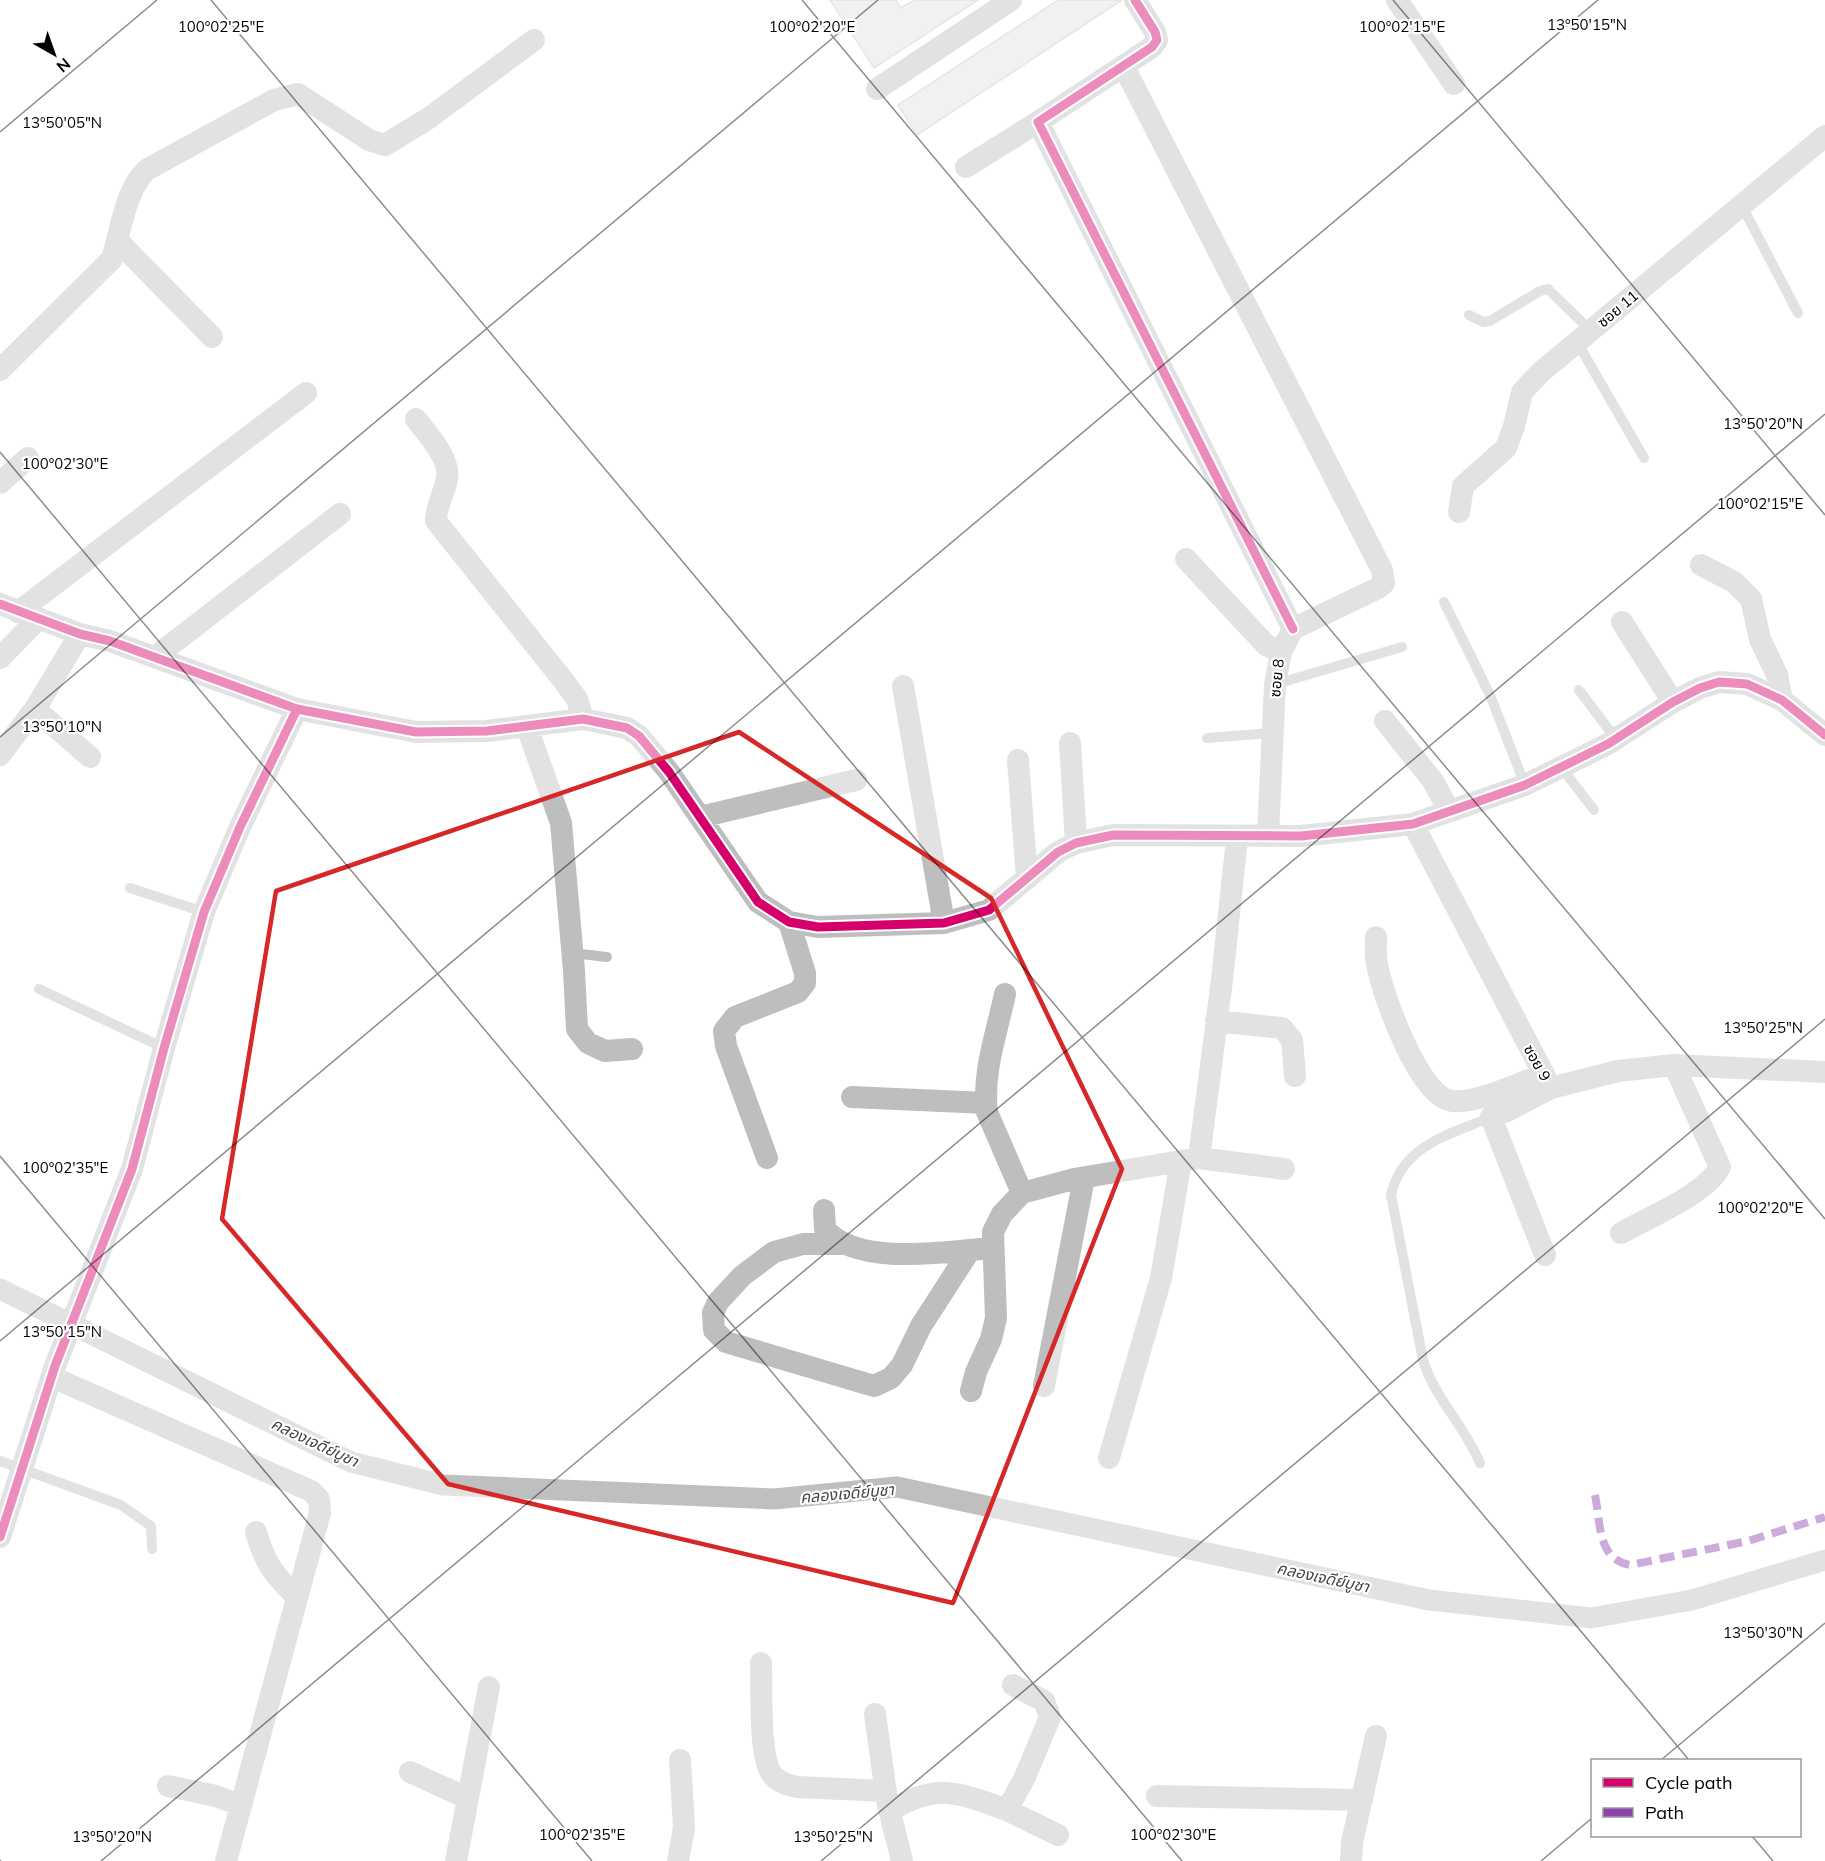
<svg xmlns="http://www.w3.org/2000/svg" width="1825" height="1861" viewBox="0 0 1825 1861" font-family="Mulish,'Noto Sans Thai',sans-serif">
  <rect width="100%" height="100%" fill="#fff"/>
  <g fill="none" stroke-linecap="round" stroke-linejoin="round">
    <path stroke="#bfbfbf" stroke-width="21" d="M0,1289L351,1462L443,1485L774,1499L897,1487L1429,1600L1591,1618L1692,1600L1825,1560"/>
  </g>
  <path fill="#dfdfdf" stroke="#c7c7c7" stroke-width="1.5" d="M830,0H896L901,8L914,0H978L874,68Z
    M1058,0H1122L917,135L898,105Z"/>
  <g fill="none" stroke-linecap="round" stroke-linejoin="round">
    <path stroke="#bebebe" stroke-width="10" d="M1742,206L1798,313
      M1469,315L1483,322L1490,321L1540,291L1548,289L1591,331
      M1577,342L1644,458
      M1444,602L1490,695L1525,785
      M1276,684L1402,647
      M1579,690L1616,739
      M1207,738L1273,733
      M1561,767L1594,810
      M130,888L204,912
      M572,953L607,957
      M39,989L164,1048
      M0,1461L121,1505L151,1526L152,1549
      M1480,1463C1465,1426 1435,1399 1423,1360L1391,1195C1402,1145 1449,1135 1491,1117"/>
    <path stroke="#bebebe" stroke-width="22" d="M1135,0L1155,32L1157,40L1152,47L1038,122L1293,629
      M1397,0L1454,84
      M1124,67L1382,570L1384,583L1378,588L1293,629L1281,652
      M877,89L1011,0
      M966,167L1038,122
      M118,241L212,337
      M0,370L112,259C120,234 126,186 148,169L274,100L298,94L369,140L385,145L429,118L534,40
      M416,419C427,434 451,459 447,479C444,494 436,505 436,521L563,680L577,699L583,719
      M0,483L28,458
      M1459,512L1463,486L1506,448L1514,426L1522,392L1541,372L1825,136
      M1186,559L1266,645L1281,652L1275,684L1268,836
      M1701,565L1734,582L1751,599L1760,639L1777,675L1782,700
      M0,604L80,634L110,641L297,709L416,732L487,731L583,719L627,728L639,736L669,772L758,902L789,922L818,927L944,923L989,910L1058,852L1076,843L1113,835L1301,836L1413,824L1525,785L1608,744L1673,702L1700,688L1719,682L1747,684L1782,700L1825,735
      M18,612L306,393
      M1622,622L1673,702
      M155,657L340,514
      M0,658L39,618
      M903,686L944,923
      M35,709L90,757
      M1385,721L1433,781L1449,811
      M527,727L561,823L574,971L577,1029L588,1043L605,1051L632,1049
      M1070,743L1076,843
      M0,755L35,709L80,634
      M1018,760L1027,879
      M700,817L856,780
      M1413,824L1551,1088L1618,1071L1674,1065L1825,1072
      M1376,937C1376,946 1375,955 1377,964C1382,993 1419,1098 1452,1101C1477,1104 1519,1083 1544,1074
      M1005,994C997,1032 982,1073 987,1112L1022,1193
      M1216,1021L1282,1028L1292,1040L1295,1076
      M852,1097L986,1103
      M767,1158L726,1046L724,1031L735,1017L798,992L805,983V973L789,922
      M1199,1158L1222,980L1237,838
      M824,1210L825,1229C855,1265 939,1253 980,1249
      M1621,1233C1649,1217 1705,1195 1720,1167L1674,1065
      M842,1244H803L774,1252L742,1276L718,1302L713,1313L714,1330L726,1342L874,1386L891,1378L902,1365L921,1326L970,1250
      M1545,1255L1491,1117L1505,1112L1551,1088
      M52,1377L311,1491L319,1499L320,1513L226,1861
      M1044,1386L1084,1178
      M971,1391L976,1372L991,1339L996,1318L993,1232L1002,1214L1022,1193L1074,1179L1199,1158L1284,1169
      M1109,1458L1161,1278L1181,1161
      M256,1532C265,1563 273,1574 296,1596
      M0,1537L55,1366L132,1169L164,1048L204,912L240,827L297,709
      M761,1663C762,1689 759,1750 770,1771C775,1781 787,1785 797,1787L886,1791
      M875,1714L887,1801L902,1861
      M410,1772L467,1798
      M168,1786L216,1796L240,1805
      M1157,1796L1362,1800
      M1007,1810L1058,1835
      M890,1811C936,1782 959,1793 1007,1810L1025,1777L1050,1717L1044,1701L1013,1685
      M456,1861L489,1687
      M678,1861L684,1828L680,1760
      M1351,1861L1352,1842L1376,1736"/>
    <path stroke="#8e44ad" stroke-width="8" stroke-dasharray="15 8" stroke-linecap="butt" d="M1595,1495C1601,1524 1597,1559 1630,1565L1748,1541L1825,1517"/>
    <g stroke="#fff" stroke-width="13">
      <path id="cycleway" d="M1135,0L1155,32L1157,40L1152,47L1038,122L1293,629
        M0,604L80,634L110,641L297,709L416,732L487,731L583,719L627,728L639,736L669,772L758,902L789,922L818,927L944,923L989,910L1058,852L1076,843L1113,835L1301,836L1413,824L1525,785L1608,744L1673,702L1700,688L1719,682L1747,684L1782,700L1825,735
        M0,1537L55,1366L132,1169L164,1048L204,912L240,827L297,709"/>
    </g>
    <use href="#cycleway" stroke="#d6006c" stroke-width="9"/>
  </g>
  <path d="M0 0H1825V1861H0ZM739,732L991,898L1122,1169L953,1603L448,1484L222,1219L276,891Z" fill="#fff" fill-opacity=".55" fill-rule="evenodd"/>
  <path fill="none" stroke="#d62828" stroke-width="4.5" stroke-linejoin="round" d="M739,732L991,898L1122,1169L953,1603L448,1484L222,1219L276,891Z"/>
  <path fill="none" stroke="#000" stroke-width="1.5" stroke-opacity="0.45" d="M211,0L1689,1760M802,0L1825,1219M1393,0L1825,515M0,132L157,0M0,452L1182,1861M0,737L878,0M0,1156L592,1861M0,1341L1598,0M1661,1760L1825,1623M1752,1836L1773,1861M0,1860L1,1861M101,1861L1825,414M821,1861L1825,1019M1541,1861L1592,1818"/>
  <g text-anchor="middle" stroke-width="4.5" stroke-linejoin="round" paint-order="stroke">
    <g font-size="15" fill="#000" stroke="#fff">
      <text transform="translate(1618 309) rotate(-40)" y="5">ซอย 11</text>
      <text transform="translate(1277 678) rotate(-84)" y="5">ซอย 8</text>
      <text transform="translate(1537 1063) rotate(61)" y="5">ซอย 9</text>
    </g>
    <g font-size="16" font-style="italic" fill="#444" stroke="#fff">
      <text transform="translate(315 1442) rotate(25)" y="6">คลองเจดีย์บูชา</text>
      <text transform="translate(847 1493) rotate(-5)" y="6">คลองเจดีย์บูชา</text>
      <text transform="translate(1323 1577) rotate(12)" y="6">คลองเจดีย์บูชา</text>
    </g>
  </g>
  <g font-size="15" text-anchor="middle" fill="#000" stroke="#fff" stroke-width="4.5" stroke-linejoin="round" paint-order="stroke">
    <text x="1587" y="30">13°50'15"N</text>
    <text x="812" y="32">100°02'20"E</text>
    <text x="221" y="32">100°02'25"E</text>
    <text x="1402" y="32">100°02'15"E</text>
    <text x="62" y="128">13°50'05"N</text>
    <text x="1763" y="429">13°50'20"N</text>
    <text x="65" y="469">100°02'30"E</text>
    <text x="1760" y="509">100°02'15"E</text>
    <text x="62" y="732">13°50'10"N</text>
    <text x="1763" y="1033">13°50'25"N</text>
    <text x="65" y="1173">100°02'35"E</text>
    <text x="1760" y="1213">100°02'20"E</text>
    <text x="62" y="1337">13°50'15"N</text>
    <text x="1763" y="1638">13°50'30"N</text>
    <text x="582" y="1840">100°02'35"E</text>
    <text x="1173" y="1840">100°02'30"E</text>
    <text x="112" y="1842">13°50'20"N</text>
    <text x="833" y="1842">13°50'25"N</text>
  </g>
  <rect x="1591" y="1759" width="210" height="78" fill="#ffffff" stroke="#999999" stroke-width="1.5"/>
  <rect x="1603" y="1778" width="30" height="9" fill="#d6006c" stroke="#999999" stroke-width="1.5"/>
  <text x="1645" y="1789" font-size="18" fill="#000000">Cycle path</text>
  <rect x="1603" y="1808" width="30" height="9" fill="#8e44ad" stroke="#999999" stroke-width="1.5"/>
  <text x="1645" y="1819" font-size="18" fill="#000000">Path</text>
  <g transform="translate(54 54) rotate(140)" stroke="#ffffff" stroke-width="4.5" paint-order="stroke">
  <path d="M0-4.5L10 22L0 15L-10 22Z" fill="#000000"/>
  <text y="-9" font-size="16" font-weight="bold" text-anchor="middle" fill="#000000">N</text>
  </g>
</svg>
